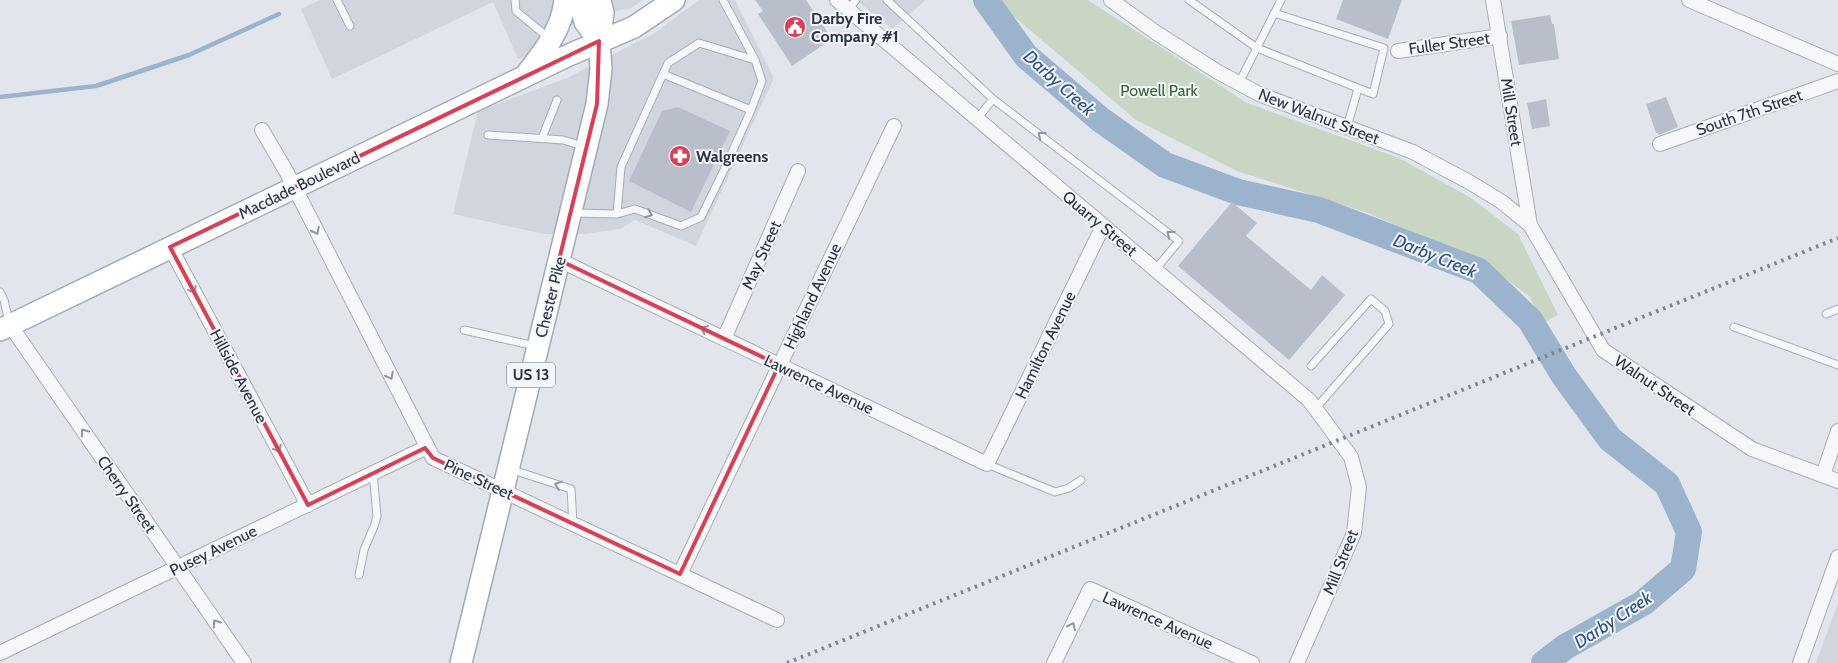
<svg xmlns="http://www.w3.org/2000/svg" width="1838" height="663" viewBox="0 0 1838 663" font-family="Cabin,sans-serif">
  <rect width="100%" height="100%" fill="#e2e6ec"/>
  <path fill="#d0d5de" d="M320,0H643L631,8L603,13L585,22L558,28L531,53L518,59L493,2L332,79L301,9Z
    M699,0H735L774,78L696,246L635,220L620,229L584,234H544L453,214L478,111L567,78L653,34Z
    M856,0H924L925,1L892,29Z
    M1838,603V663H1816Z"/>
  <path fill="#c8d6c3" d="M999,0H1088L1247,103L1399,158L1471,198L1518,234L1558,315L1543,323L1529,296L1486,264L1368,213L1237,171L1136,120L1005,9Z"/>
  <g fill="none" stroke-linecap="round" stroke-linejoin="round">
    <path stroke="#9bb3cd" stroke-width="4.5" d="M0,97L96,86L189,55L279,14"/>
    <path stroke="#9bb3cd" stroke-width="26" d="M986,0L1026,56L1101,120L1165,165L1238,192L1319,210L1479,271L1530,320L1564,376L1610,439L1667,484L1689,532L1683,569L1643,603L1565,647L1544,663"/>
  </g>
  <path fill="#b9bfca" d="M755,0H806L832,39L792,66L758,14L763,11Z
    M1343,0H1402L1388,39L1336,19Z
    M1550,15L1552,24H1554L1559,59L1519,65L1511,21Z
    M1666,97L1678,127L1659,135L1658,133H1656L1646,104Z
    M1546,99L1550,126L1532,129L1527,103Z
    M678,107L730,131L691,212L629,181L662,111Z
    M1232,202L1257,223L1246,236L1311,290L1322,275L1345,295L1289,360L1178,266Z"/>
  <g fill="none" stroke-linecap="round" stroke-linejoin="round">
    <g stroke="#a7adb7" stroke-width="9">
      <path id="lane" d="M337,0L350,26
        M515,0L516,11L550,39
        M887,0L993,99L1179,241L1155,270
        M1189,0L1257,48L1373,94L1384,48L1274,13
        M848,10L856,0
        M663,74L751,110
        M1239,83L1281,0
        M977,119L993,99
        M1347,127L1358,89
        M488,135L563,140L583,146
        M542,138L557,100
        M573,213L617,214L621,167L668,63L699,43L755,60L723,0
        M617,214L635,209L681,226L701,217L724,170L751,110L762,81L755,60
        M0,292L4,300L9,322
        M1826,314L1838,309
        M1734,327L1838,365
        M464,330L535,346
        M1311,366L1371,299L1385,311L1389,324L1316,408
        M987,464L1055,492L1069,488L1081,480
        M510,469L571,489L573,524
        M359,575L364,550L375,524L377,516L373,473"/>
    </g>
    <g stroke="#a7adb7" stroke-width="16">
      <path id="street" d="M837,0L1309,400L1351,457L1359,487L1354,533L1297,663
        M1111,0L1155,32L1218,72L1259,94L1413,152L1471,183L1502,202L1530,225L1603,350L1752,449L1838,481
        M1493,0L1530,225
        M1689,0L1838,64
        M1398,51L1500,36
        M262,130L286,171L433,458L777,620
        M1660,144L1838,81
        M170,247L308,505
        M559,260L987,464L1103,226
        M10,325L244,663
        M724,339L798,171
        M1823,475L1838,431
        M680,574L894,126
        M0,653L427,447
        M1054,663L1090,589L1252,663
        M1800,663L1838,557"/>
    </g>
    <g stroke="#a1aab8" stroke-width="24">
      <path id="primary" d="M579,0L585,22L599,41
        M528,72C545,50 562,29 565,0
        M0,330L569,55L634,27L674,0
        M461,663L597,104L601,69L599,41L603,13L600,0"/>
    </g>
    <use href="#lane" stroke="#f6f7f9" stroke-width="7"/>
    <use href="#street" stroke="#f6f7f9" stroke-width="14"/>
    <use href="#primary" stroke="#fff" stroke-width="21"/>
    <path stroke="#7b8596" stroke-width="4" stroke-dasharray="2.5 5" stroke-linecap="butt" d="M787,663L1838,238"/>
  </g>
  <defs><path id="oneway-chevron" d="M-2-3.5L2.5 0L-2 3.5" fill="none" stroke-width="1.6" stroke-linecap="round" stroke-linejoin="round" transform="scale(1.25)"/></defs>
  <g stroke="#90959f">
    <use href="#oneway-chevron" transform="translate(1041 135) rotate(-142)"/>
    <use href="#oneway-chevron" transform="translate(649 214) rotate(21)"/>
    <use href="#oneway-chevron" transform="translate(316 231) rotate(63)"/>
    <use href="#oneway-chevron" transform="translate(1170 234) rotate(-142)"/>
    <use href="#oneway-chevron" transform="translate(193 290) rotate(62)"/>
    <use href="#oneway-chevron" transform="translate(704 329) rotate(-155)"/>
    <use href="#oneway-chevron" transform="translate(390 376) rotate(63)"/>
    <use href="#oneway-chevron" transform="translate(84 432) rotate(-125)"/>
    <use href="#oneway-chevron" transform="translate(278 449) rotate(62)"/>
    <use href="#oneway-chevron" transform="translate(558 485) rotate(-162)"/>
    <use href="#oneway-chevron" transform="translate(216 623) rotate(-125)"/>
    <use href="#oneway-chevron" transform="translate(1072 626) rotate(-64)"/>
  </g>
  <path fill="none" stroke="#d74156" stroke-width="4" stroke-linejoin="round" d="M599,41L597,104L559,260L779,365L680,574L433,458L425,448L308,505L170,247Z"/>
  <defs>
    <g id="civic-disc" transform="scale(1.125)"><circle r="9.5" fill="#d74156" stroke="#f2f5f9"/><path d="M-.6-6.5H3V-4.5H.6V-3L4-1V1h2V6H-6V1h2V-1L-.6-3ZM-1.2 2.5V6h2.4V2.5Z" fill="#fff"/></g>
    <g id="pharmacy-disc" transform="scale(1.125)"><circle r="9.5" fill="#d74156" stroke="#f2f5f9"/><path d="M-2-6h4v4h4v4h-4v4h-4v-4h-4v-4h4Z" fill="#fff"/></g>
  </defs>
  <g fill-rule="evenodd">
    <use href="#civic-disc" x="795" y="27"/>
    <use href="#pharmacy-disc" x="680" y="156"/>
  </g>
  <g text-anchor="middle" stroke-width="4" stroke-linejoin="round" paint-order="stroke">
    <rect fill="#f2f5f9" stroke="#656d7b" stroke-width="1" x="507" y="362.5" width="48" height="25" rx="4"/>
    <g font-size="15" font-weight="bold" fill="#293345">
      <text x="531" y="380">US 13</text>
    </g>
    <g font-size="16" font-weight="bold" fill="#293345" stroke="#f2f5f9" text-anchor="start">
      <text x="811" y="24">Darby Fire<tspan x="811" dy="18">Company #1</tspan></text>
      <text x="696" y="162">Walgreens</text>
    </g>
    <g font-size="16" fill="#293345" stroke="#f2f5f9">
      <text transform="translate(1449 43) rotate(-8)" y="6">Fuller Street</text>
      <text transform="translate(1512 112) rotate(81)" y="6">Mill Street</text>
      <text transform="translate(1749 112) rotate(-19)" y="6">South 7th Street</text>
      <text transform="translate(1319 116) rotate(21)" y="6">New Walnut Street</text>
      <text transform="translate(299 185) rotate(-26)" y="6">Macdade Boulevard</text>
      <text transform="translate(1100 223) rotate(40)" y="6">Quarry Street</text>
      <text transform="translate(761 255) rotate(-66)" y="6">May Street</text>
      <text transform="translate(812 296) rotate(-65)" y="6">Highland Avenue</text>
      <text transform="translate(550 297) rotate(-76)" y="6">Chester Pike</text>
      <text transform="translate(1045 345) rotate(-64)" y="6">Hamilton Avenue</text>
      <text transform="translate(239 376) rotate(62)" y="6">Hillside Avenue</text>
      <text transform="translate(819 384) rotate(25)" y="6">Lawrence Avenue</text>
      <text transform="translate(1655 385) rotate(34)" y="6">Walnut Street</text>
      <text transform="translate(479 479) rotate(25)" y="6">Pine Street</text>
      <text transform="translate(127 494) rotate(55)" y="6">Cherry Street</text>
      <text transform="translate(213 550) rotate(-26)" y="6">Pusey Avenue</text>
      <text transform="translate(1340 562) rotate(-68)" y="6">Mill Street</text>
      <text transform="translate(1158 620) rotate(24)" y="6">Lawrence Avenue</text>
    </g>
    <g font-size="16" fill="#3d6235" stroke="#f2f5f9">
      <text x="1159" y="96">Powell Park</text>
    </g>
    <g font-size="18" font-style="italic" fill="#30517c" stroke="#f2f5f9">
      <text transform="translate(1059 83) rotate(42)" y="6">Darby Creek</text>
      <text transform="translate(1435 256) rotate(22)" y="6">Darby Creek</text>
      <text transform="translate(1613 620) rotate(-33)" y="6">Darby Creek</text>
    </g>
  </g>
</svg>
